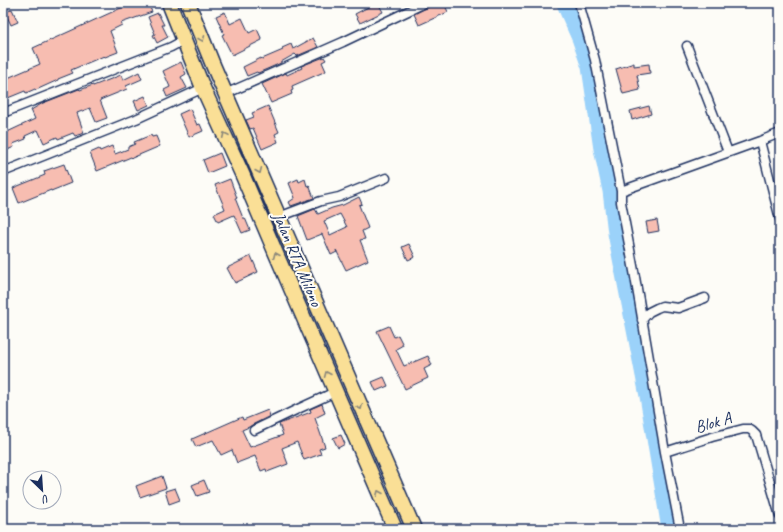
<svg xmlns="http://www.w3.org/2000/svg" width="783" height="532" viewBox="0 0 783 532" font-family="Caveat,sans-serif">
  <rect width="100%" height="100%" fill="#fdfcf7"/>
  <filter id="ink" filterUnits="userSpaceOnUse"><feTurbulence type="fractalNoise" baseFrequency=".025" numOctaves="2"/><feDisplacementMap in="SourceGraphic" scale="8" xChannelSelector="R" yChannelSelector="G"/><feConvolveMatrix kernelMatrix="1 2 1 2 8 2 1 2 1" color-interpolation-filters="sRGB"/></filter>
  <g filter="url(#ink)">
    <g fill="none" stroke-linecap="round" stroke-linejoin="round">
      <path stroke="#9bd2fa" stroke-width="17" d="M565,3L568,11L580,38L590,67L602,149L611,191L616,233L648,396L670,529"/>
    </g>
    <path fill="#f7bdb1" stroke="#1b2f5e" fill-rule="evenodd" d="M135,3H148L152,12L121,23L122,25L110,31L118,52L105,57L104,56L71,70L73,73L58,79V80L36,90L35,89L26,93L25,91L3,100V80L40,64L33,48L121,8Z
      M376,3H378L383,12L360,23L355,14Z
      M436,3H444L448,12L419,25L414,14Z
      M12,9L18,22L11,25L5,12Z
      M225,12L230,24L242,18L249,33L257,29L262,40L232,55L222,35L224,34L216,16Z
      M158,13L164,25H162L168,37L157,43L153,35L155,34L148,17Z
      M313,38L318,47L297,56L295,54L281,62V63L258,73L257,72L247,76L243,67L261,58L262,59L283,50L282,48L291,44L293,49Z
      M324,57L326,60L322,62L326,71L292,86L293,90L291,91L292,94L271,103L262,84L286,73L287,75L302,68L301,66Z
      M181,62L186,74L181,77L187,88L167,97L164,90L170,87L163,71Z
      M634,63V66L649,64L650,73L637,75L640,90L623,94L616,69Z
      M139,72L142,79L126,86L127,89L100,100L107,118L96,122L90,108L77,113L84,133L75,136L73,133L58,139L57,137L44,143L38,130L25,136L26,139L13,144L14,147L3,152V134L35,119L31,110L43,103L79,89L80,90L93,85V86L121,75L123,80Z
      M145,96L149,105L138,110L134,101Z
      M268,106L279,132L275,134L278,142L262,149L253,128L250,129L246,120L254,117L252,113Z
      M649,106L651,114L632,120L630,111Z
      M190,109L197,125L200,124L203,131L189,137L179,114Z
      M151,135L152,137L156,136L160,146L132,158L131,157L97,171L90,153L99,149L100,151L112,146L115,154L128,149V147L135,144L134,142Z
      M220,153L225,166L208,173L203,160Z
      M64,164L71,183L51,191V190L19,203L13,188L45,175L44,171Z
      M230,179L237,198H235L243,218H245L250,230L242,233L234,215L218,222L214,214L225,209L215,185Z
      M298,179L299,182L305,179L307,186L309,185L314,198L291,206L289,202L295,198L289,183Z
      M359,197L362,204L359,205L368,228L362,231L365,239L360,240L368,260L346,270L336,250L337,252L331,255L322,234L307,240L298,216L315,209L318,214L332,208L343,205ZM340,214L347,227L330,235L324,221Z
      M657,220L659,231L648,233L646,222Z
      M409,244L415,257L408,260L402,247Z
      M251,256L258,272L235,283L227,268Z
      M389,326L394,337L398,335L403,345L396,349L404,366L428,356L432,365L424,369L428,378L405,389L377,331Z
      M384,377L388,386L376,391L372,382Z
      M322,404L325,413L315,418L325,447L319,449L321,454L304,460L297,442L282,448L288,464L267,472L266,469L261,471L255,456L237,463L232,450L221,455L213,440L196,447L192,439L242,417L243,420L268,410L270,416L252,425L249,427L242,430L250,447L283,435L279,424L311,412L310,409Z
      M341,435L345,444L338,448L333,438Z
      M162,476L166,488L140,497L136,486Z
      M204,480L209,492L197,496L192,485Z
      M175,488L180,500L169,504L165,491Z"/>
    <g fill="none" stroke-linecap="round" stroke-linejoin="round">
      <g stroke="#1b2f5e" stroke-width="11">
        <path id="street" d="M579,3L595,60L621,191V202L634,271L665,452L680,529
          M687,46L728,152
          M225,94L343,42L425,3
          M3,113L171,47L184,40
          M760,141L780,219
          M3,172L136,119L203,88
          M621,191L760,141L780,133
          M279,217L321,201L339,197L386,178
          M642,320L649,312L657,308L662,306L678,308L705,298
          M254,430L300,408L335,392
          M665,452L712,437L743,429H749L752,431L756,435L780,516"/>
      </g>
      <g stroke="#1b2f5e" stroke-width="17">
        <path id="highway" d="M169,3L203,88L243,176L277,256L395,529
          M188,3L213,65L414,529"/>
      </g>
      <use href="#street" stroke="#fdfcf7" stroke-width="8"/>
      <use href="#highway" stroke="#fadf96" stroke-width="14"/>
    </g>
    <defs><path id="oneway-chevron" d="M-2-3.5L2.5 0L-2 3.5" fill="none" stroke-width="1.6" stroke-linecap="round" stroke-linejoin="round"/></defs>
    <g stroke="#8a877a">
      <use href="#oneway-chevron" transform="translate(202 39) rotate(68)"/>
      <use href="#oneway-chevron" transform="translate(225 135) rotate(-115)"/>
      <use href="#oneway-chevron" transform="translate(259 171) rotate(67)"/>
      <use href="#oneway-chevron" transform="translate(276 255) rotate(-113)"/>
      <use href="#oneway-chevron" transform="translate(327 374) rotate(-113)"/>
      <use href="#oneway-chevron" transform="translate(360 407) rotate(66)"/>
      <use href="#oneway-chevron" transform="translate(379 493) rotate(-113)"/>
    </g>
  </g>
  <g text-anchor="middle" stroke-width="4" stroke-linejoin="round" paint-order="stroke">
    <g font-size="17" fill="#1b2f5e" stroke="#fdfcf7">
      <text transform="translate(298 259) rotate(67)" y="6">Jalan RTA Milono</text>
      <text transform="translate(713 422) rotate(-16)" y="6">Blok A</text>
    </g>
  </g>
  <rect width="783" height="532" fill="none" stroke="#fdfcf7" stroke-width="16"/>
  <rect x="8" y="8" width="767" height="516" fill="none" stroke="#1b2f5e" stroke-width="1.5" filter="url(#ink)"/>
  <g transform="translate(42 490) rotate(155)"><circle r="19" fill="#fdfcf7" stroke="#a3aaba"/>
  <path d="M0-3L7 15L0 10L-7 15Z" fill="#1b2f5e"/>
  <text y="-6" font-size="11" font-weight="bold" text-anchor="middle" fill="#1b2f5e">U</text>
  </g>
</svg>
